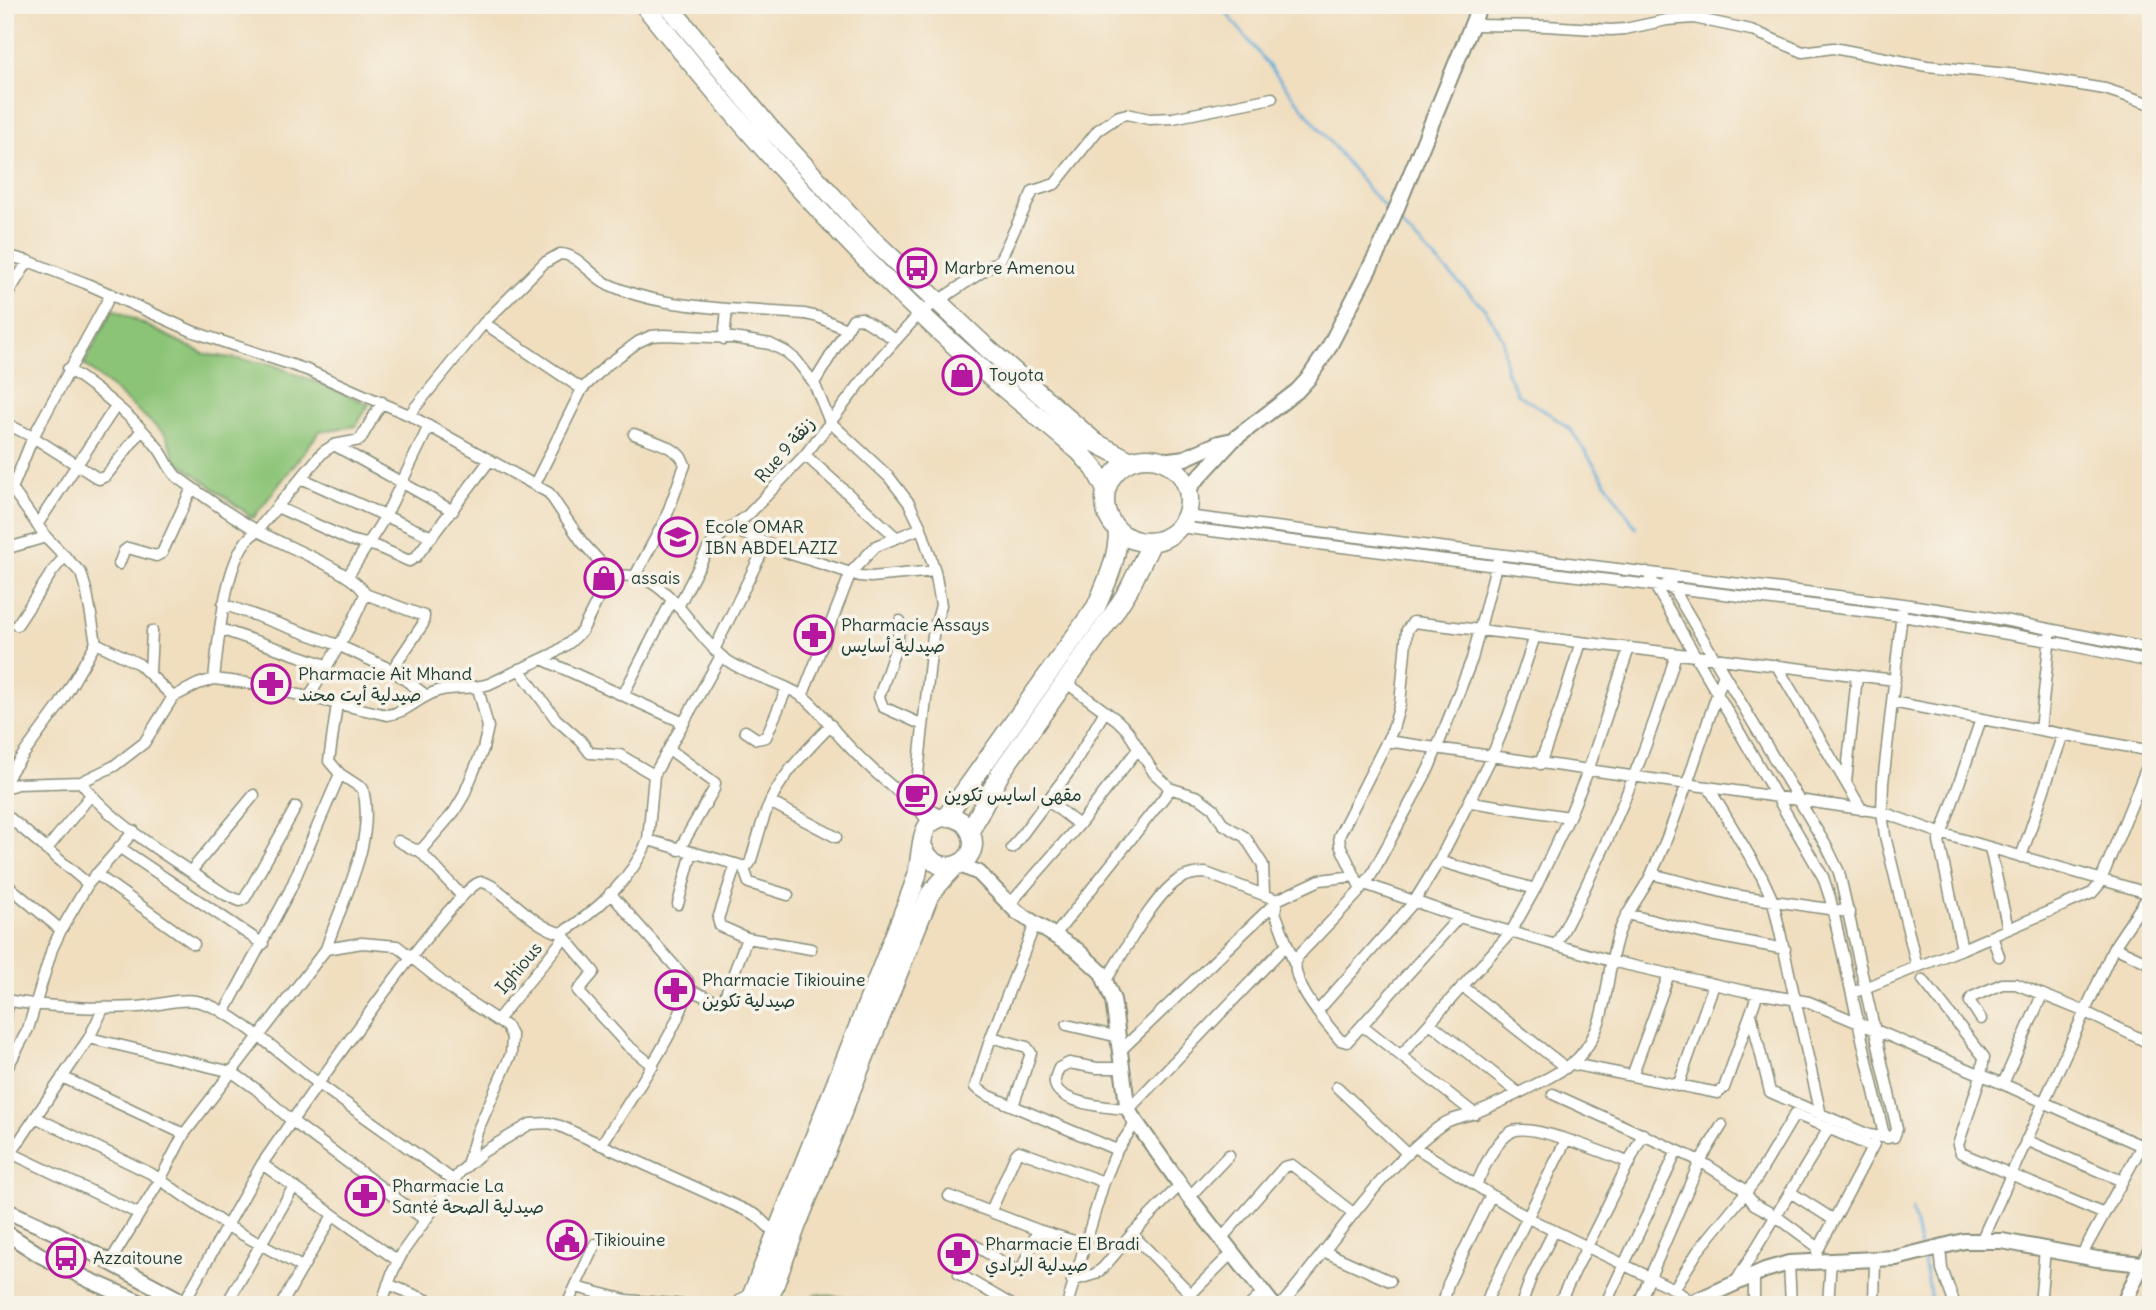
<svg xmlns="http://www.w3.org/2000/svg" width="2156" height="1310" viewBox="0 0 2156 1310" font-family="Delius,'Playpen Sans Arabic',sans-serif">
  <rect width="100%" height="100%" fill="#f7f3e8"/>
  <filter id="ink" filterUnits="userSpaceOnUse"><feTurbulence type="fractalNoise" baseFrequency=".0143" numOctaves="2"/><feDisplacementMap in="SourceGraphic" scale="14" xChannelSelector="R" yChannelSelector="G"/><feConvolveMatrix kernelMatrix="1 2 1 2 8 2 1 2 1" color-interpolation-filters="sRGB"/></filter>
  <filter id="wash" filterUnits="userSpaceOnUse"><feTurbulence type="fractalNoise" baseFrequency=".00686" numOctaves="4" result="noise"/><feDisplacementMap in="SourceGraphic" scale="28" xChannelSelector="R" yChannelSelector="G"/><feGaussianBlur stdDeviation="1.57" result="paint"/><feColorMatrix in="noise" values="0 0 0 0 0 0 0 0 0 0 0 0 0 0 0 0 0 1.4 0 .05"/><feComposite in="paint" operator="in"/></filter>
  <g filter="url(#wash)">
    <rect width="100%" height="100%" fill="#f0debf"/>
    <path fill="#8cc477" stroke="#568056" stroke-width="2" d="M113,309L204,354L271,364L369,404L356,426L320,431L253,518L176,460L166,435L84,364Z
      M815,1294L911,1305H811Z"/>
    <g fill="none" stroke-linecap="round" stroke-linejoin="round">
      <path stroke="#62abda" stroke-width="2.5" d="M1220,5L1368,189L1390,213
        M1397,221L1486,310L1503,339L1506,370L1517,394L1548,413L1571,430L1636,528
        M1912,1209L1920,1247
        M1923,1256L1932,1305"/>
    </g>
  </g>
  <g filter="url(#ink)">
    <g fill="none" stroke-linecap="round" stroke-linejoin="round">
      <g stroke="#888e7a" stroke-width="13">
        <path id="street" d="M1472,25L1546,26L1611,30L1625,29L1667,20L1694,18L1751,30L1803,52L1833,48L1927,66L2018,75L2105,89L2151,104
          M5,255L28,261L85,283L194,332L307,370L409,415L549,493L582,542L614,577
          M111,294L33,437L12,489L46,537L81,573L87,593L96,643L139,664L173,697
          M5,299L28,261
          M727,309L805,314L818,317L846,329
          M484,323L582,389
          M68,369C100,391 135,418 158,448C165,457 168,467 176,476C202,495 229,515 258,531C282,545 355,572 365,594C351,631 327,663 309,698
          M814,383L853,319L861,318L896,340
          M409,415L484,323L544,263L560,254C579,254 592,278 610,285C647,302 686,305 727,309L724,339
          M5,423L33,437L99,479L106,476L141,431
          M634,434C651,441 680,446 685,465L665,520L635,576
          M334,445L453,511
          M805,455L897,538
          M301,478L432,537
          M535,484L582,389L607,365L638,342L651,336L664,335L733,338L770,344L786,352L796,360L814,383L830,422L889,477L909,503L921,528L935,571L941,605L933,635L917,782L908,799
          M277,507L350,540L378,547L409,561L416,557L490,460
          M1187,516L1903,604L1983,616L2151,649
          M37,525L116,406
          M1179,527L1902,616L2049,641L2151,662
          M730,528L791,554L860,576L871,577L935,571
          M5,549L46,537
          M119,564L124,551L128,548L156,556L162,553L192,488
          M1647,572L1823,877L1830,898L1883,1131L1886,1136L1894,1137L1897,1129L1839,872L1828,849L1665,575
          M348,576L385,517L429,426
          M365,594L424,616L423,624L392,670
          M223,604L338,645L392,670L427,696
          M678,607L708,549L715,540L748,515L805,455L879,359L920,313L1000,260L1033,191L1055,184L1098,130L1119,116L1127,114L1149,119L1173,118L1272,98
          M1902,612L1883,783L1882,812L1885,836L1917,967
          M900,621L897,644L879,697L883,707L923,725
          M17,625L52,572L65,556
          M220,629L326,665
          M714,650L766,544
          M542,659L684,723
          M1777,666L1862,810
          M519,669L556,719L581,741L590,753L620,755L654,775
          M150,673L152,631
          M214,679C218,645 225,551 255,533L323,452L334,445L360,440L382,402
          M623,695L672,600
          M802,697L851,572L876,546L921,528
          M1892,702L2151,751
          M2040,730L2050,636
          M745,731L757,739L766,737L787,688
          M1387,741L1882,812L1940,833L2151,894
          M669,749L715,783L714,789L679,850
          M1540,764L1562,703L1581,642
          M81,782C111,824 183,866 226,895L240,901L245,898L296,807
          M1846,782L1857,676
          M5,784L12,770L59,706L96,643
          M5,788L17,784L81,782L114,766L144,743L173,697L198,684L214,679L247,683L387,715C409,712 418,697 438,691C455,686 472,690 489,684L553,654L569,643L582,631L599,597L614,577C665,564 691,634 725,659C748,676 778,680 802,696C818,707 829,725 842,739C860,759 880,777 901,794C912,803 924,812 929,826
          M1169,788L1198,797L1213,808L1223,824L1245,837L1263,865L1264,895
          M1709,788L1762,877L1773,901L1821,1115
          M1047,800L1079,825
          M770,802L836,837
          M915,802L944,817
          M1471,802L1569,817
          M5,814L88,884
          M648,840L746,867L750,863C756,845 760,827 767,809C780,776 806,751 831,725
          M398,841L415,850L422,849L454,812L463,797L483,749L488,727L478,688
          M119,847L263,944
          M1012,848L1071,769L1105,711
          M1990,848L2008,929
          M46,850L91,795
          M419,850L461,895
          M2021,857L2063,734
          M1439,861L1535,889
          M736,864L718,919L720,926L747,938L811,949
          M743,866L749,883L788,895
          M191,871L254,795
          M96,874L194,944
          M1652,874L1734,895L1849,912
          M5,883L61,930
          M1365,884L1459,917L1611,961L1744,991L1809,1002L2003,1084
          M1361,889L1340,845L1339,836L1393,729L1400,704L1407,630L1413,622L1895,680
          M678,904L692,852
          M1009,905L1079,825L1138,749
          M1627,914L1705,934L1785,949
          M1459,917L1347,1042L1340,1040C1326,1023 1287,980 1297,957L1358,893L1372,874L1429,768L1472,659L1497,562
          M1035,924L991,1037L975,1087L987,1095L1117,1150
          M561,933L594,972L578,991L627,1045L653,1066
          M1055,935L1169,791L1167,785L1154,773L1127,730L1117,720L1064,681
          M1992,936L1999,956
          M1556,945C1606,851 1646,755 1676,654
          M2114,947L2151,964
          M326,949C342,899 376,843 363,789L340,774L329,761L337,704
          M1962,949L1939,842L1981,719
          M1294,963L1275,912L1277,900L1320,880L1355,876
          M1106,980C1124,953 1154,894 1180,879C1188,874 1197,873 1206,873L1277,900
          M1923,980L1984,1057L1981,1076L1958,1145L1961,1153L2104,1214
          M1462,986L1566,1068
          M688,989L717,1002L724,999L747,938
          M1852,993L1962,949L2092,893L2099,885L2151,757
          M2042,995L2003,1084L2151,1150
          M5,1000C43,1007 100,1009 138,1007C157,1006 177,998 196,1001C232,1008 288,1061 319,1084C363,1116 408,1148 453,1180
          M1317,1012L1414,902L1439,861L1492,756L1508,717L1535,636
          M224,1013L290,890L340,774
          M1751,1014L1770,1092L1869,1135L1888,1138
          M5,1018L9,1001
          M498,1019L565,937
          M1981,1019L1970,1002L1972,997L2002,984H2016L2083,1011L2151,1044
          M1430,1023L1517,1092
          M1067,1025L1119,1037
          M1363,1026L1475,1114
          M991,1037L1027,1047L1031,1053L1013,1106
          M89,1038L232,1072L256,1089L292,1121L425,1220
          M1120,1051L1275,903
          M1401,1055L1511,932L1535,889L1569,817L1588,771L1629,648
          M1572,1064L1718,1093L1724,1088L1758,993
          M1122,1068H1097L1069,1063L1059,1068C1057,1073 1054,1078 1055,1084C1059,1104 1112,1108 1129,1109L1287,944
          M5,1072L28,1029L52,949L61,930L88,884L134,831
          M1632,1076L1669,974
          M62,1077L184,1134
          M1678,1086L1714,984
          M1337,1087L1408,1154
          M1553,1094L1700,1161L1741,1187L1754,1204L1776,1216L1819,1248
          M35,1117L152,1174L227,1226L302,1267
          M2026,1140L2122,1181
          M601,1145C620,1115 692,1012 688,981L610,893
          M1415,1147L1528,1218L1674,1289L1692,1302V1305
          M11,1153L139,1214
          M5,1162L89,1038L104,1007
          M1476,1185C1485,1166 1493,1144 1511,1132C1528,1121 1610,1155 1630,1163
          M1790,1192L1834,1220
          M949,1196L1038,1230L1084,1244
          M1189,1197L1229,1155
          M991,1211L1016,1154L1019,1151L1104,1182
          M1132,1234L1191,1294
          M963,1238L1020,1273L1038,1230
          M1221,1239L1284,1167L1292,1165L1353,1213
          M1982,1239L2114,947L2151,892
          M1940,1248L1942,1269L1955,1305
          M1323,1251L1390,1281
          M1817,1252L1874,1144
          M2081,1256L2151,1129
          M398,1261L262,1164C286,1129 457,882 481,882C498,882 531,927 561,933C596,913 633,877 648,840L654,775L721,656
          M110,1262L160,1180L184,1134L326,949L362,943L397,946L456,993L507,1027L512,1037L511,1054L477,1132L467,1165
          M1789,1263L1791,1305
          M2142,1264L2151,1244
          M959,1274L1012,1305
          M1754,1276V1305
          M1072,1281L1095,1274L1103,1268L1132,1234L1180,1185
          M1735,1283L1829,1128
          M388,1284L439,1305
          M576,1287L626,1300L685,1305
          M1674,1289L1698,1251L1755,1181L1795,1114L1872,1147
          M184,1302L262,1164
          M226,1305L293,1188
          M281,1305L333,1215
          M381,1305L393,1271L404,1250L460,1172L483,1152L530,1124L549,1123L560,1126L756,1215L776,1234
          M567,1305L595,1244
          M729,1305L737,1303L751,1292
          M1067,1305L1104,1182L1117,1150L1136,1122
          M1180,1305L1232,1253
          M1250,1305L1263,1293
          M1281,1305C1331,1247 1379,1169 1443,1124C1453,1117 1466,1117 1477,1112C1499,1103 1566,1072 1579,1057C1611,1022 1604,974 1619,932C1627,910 1643,893 1652,873C1681,809 1701,740 1724,674
          M1443,1305L1448,1284L1491,1195
          M1486,1305L1490,1293L1566,1140
          M1521,1305L1532,1275L1554,1231
          M1558,1305L1643,1134
          M1605,1305L1677,1151
          M1638,1305L1700,1161L1722,1125
          M1828,1305L1831,1260
          M1874,1305L1875,1260
          M2040,1305L2045,1249"/>
      </g>
      <g stroke="#888e7a" stroke-width="18">
        <path id="secondary" d="M1161,461L1185,458L1219,443L1233,440
          M1188,489L1233,440L1297,391L1308,379L1328,349L1382,244L1480,5
          M958,864L979,873L1017,912L1077,950L1102,973L1113,1000L1127,1104L1131,1115L1189,1197L1273,1305
          M5,1210L54,1232L189,1305
          M5,1232L40,1255L89,1280L146,1305
          M1687,1305L1765,1270L1789,1263L1896,1258L1964,1241H2002L2097,1259L2151,1265
          M2123,1305L2142,1264"/>
      </g>
      <g stroke="#888e7a" stroke-width="21">
        <path id="highway" d="M644,5C731,113 820,217 920,313C970,362 1026,406 1080,452L1095,469L1106,490
          M668,5L768,126L872,239L987,348L1096,443L1131,461
          M1105 500a42 42 0 1 1 84 0a42 42 0 1 1-84 0Z
          M946,817L1096,607C1107,582 1118,558 1118,531
          M970,831L1001,772L1112,616L1129,589L1152,542
          M748,1305L902,916C907,902 913,889 917,875C920,863 921,835 927,827C933,820 942,816 951,817C960,819 968,825 971,833C983,864 937,882 923,847
          M767,1305L796,1227L930,894L955,866"/>
      </g>
      <use href="#street" stroke="#fff" stroke-width="10"/>
      <use href="#secondary" stroke="#fff" stroke-width="14"/>
      <use href="#highway" stroke="#fff" stroke-width="18"/>
    </g>
  </g>
  <defs>
    <g id="bus-ring" transform="scale(2.0125)"><circle r="9.5" fill="#f7f3e8" stroke="#b5179e" stroke-width="1.5"/><path d="M-5-6H5V4H4V6H2V4H-2V6H-4V4H-5ZM-3.5-4V0h7V-4ZM-3.5 1.2v1.5H-2V1.2ZM2 1.2v1.5H3.5V1.2Z" fill="#b5179e"/></g>
    <g id="shop-ring" transform="scale(2.0125)"><circle r="9.5" fill="#f7f3e8" stroke="#b5179e" stroke-width="1.5"/><path d="M-5-2.5h2.3a2.7 3.5 0 0 1 5.4 0H5L5.5 6h-11ZM-1.5-2.5h3a1.5 2.3 0 0 0-3 0Z" fill="#b5179e"/></g>
    <g id="school-ring" transform="scale(2.0125)"><circle r="9.5" fill="#f7f3e8" stroke="#b5179e" stroke-width="1.5"/><path d="M0-5L7-2L0 1L-7-2ZM-4 1L0 2.5L4 1V4Q0 6-4 4Z" fill="#b5179e"/></g>
    <g id="pharmacy-ring" transform="scale(2.0125)"><circle r="9.5" fill="#f7f3e8" stroke="#b5179e" stroke-width="1.5"/><path d="M-2-6h4v4h4v4h-4v4h-4v-4h-4v-4h4Z" fill="#b5179e"/></g>
    <g id="cafe-ring" transform="scale(2.0125)"><circle r="9.5" fill="#f7f3e8" stroke="#b5179e" stroke-width="1.5"/><path d="M-5.5-4.5H6V0H3Q3 3.5 0 3.5H-2.5Q-5.5 3.5-5.5 0ZM3-3.2v2h1.7v-2ZM-6 4.5H4V6H-6Z" fill="#b5179e"/></g>
    <g id="civic-ring" transform="scale(2.0125)"><circle r="9.5" fill="#f7f3e8" stroke="#b5179e" stroke-width="1.5"/><path d="M-.6-6.5H3V-4.5H.6V-3L4-1V1h2V6H-6V1h2V-1L-.6-3ZM-1.2 2.5V6h2.4V2.5Z" fill="#b5179e"/></g>
  </defs>
  <g fill-rule="evenodd">
    <use href="#bus-ring" x="917" y="268"/>
    <use href="#shop-ring" x="962" y="375"/>
    <use href="#school-ring" x="678" y="537"/>
    <use href="#shop-ring" x="604" y="578"/>
    <use href="#pharmacy-ring" x="814" y="635"/>
    <use href="#pharmacy-ring" x="271" y="684"/>
    <use href="#cafe-ring" x="917" y="795"/>
    <use href="#pharmacy-ring" x="675" y="990"/>
    <use href="#pharmacy-ring" x="365" y="1196"/>
    <use href="#civic-ring" x="567" y="1240"/>
    <use href="#pharmacy-ring" x="958" y="1254"/>
    <use href="#bus-ring" x="66" y="1258"/>
  </g>
  <g text-anchor="middle" stroke-width="7" stroke-linejoin="round" paint-order="stroke">
    <g font-size="18" fill="#1f3d34" stroke="#f7f3e8" text-anchor="start">
      <text x="944" y="274">Marbre Amenou</text>
      <text x="989" y="381">Toyota</text>
      <text x="705" y="533">Ecole OMAR<tspan x="705" dy="21">IBN ABDELAZIZ</tspan></text>
      <text x="631" y="584">assais</text>
      <text x="841" y="631">Pharmacie Assays<tspan x="841" dy="21">صيدلية أسايس</tspan></text>
      <text x="298" y="680">Pharmacie Ait Mhand<tspan x="298" dy="21">صيدلية أيت محند</tspan></text>
      <text x="944" y="801">مقهى اسايس تكوين</text>
      <text x="702" y="986">Pharmacie Tikiouine<tspan x="702" dy="21">صيدلية تكوين</tspan></text>
      <text x="392" y="1192">Pharmacie La<tspan x="392" dy="21">Santé صيدلية الصحة</tspan></text>
      <text x="594" y="1246">Tikiouine</text>
      <text x="985" y="1250">Pharmacie El Bradi<tspan x="985" dy="21">صيدلية البرادي</tspan></text>
      <text x="93" y="1264">Azzaitoune</text>
    </g>
    <g font-size="18" fill="#1f3d34" stroke="#f7f3e8">
      <text transform="translate(785 450) rotate(-49)" y="6">Rue 9 زنقة</text>
      <text transform="translate(519 968) rotate(-50)" y="6">Ighious</text>
    </g>
  </g>
  <rect width="2156" height="1310" fill="none" stroke="#f7f3e8" stroke-width="28"/>
</svg>
